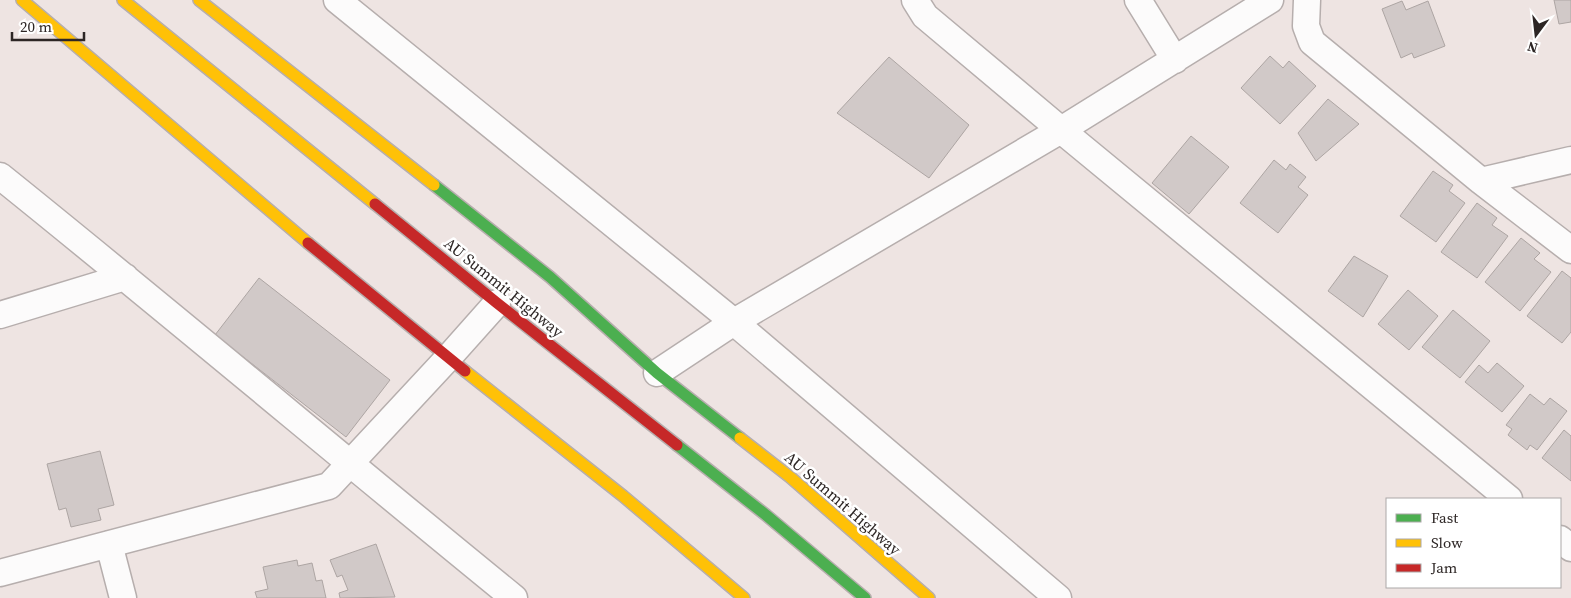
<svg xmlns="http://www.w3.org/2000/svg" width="1571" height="598" viewBox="0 0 1571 598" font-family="'Source Serif 4',serif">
  <rect width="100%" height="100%" fill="#eee4e2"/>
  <path fill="#d1c9c8" stroke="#ada5a3" d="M1554,0H1571V22L1559,24Z
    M1402,1L1406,10L1428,1L1445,46L1414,58L1412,53L1401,58L1382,9Z
    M1270,56L1283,68L1289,61L1316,86L1280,124L1241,88Z
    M889,57L969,125L929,178L837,113Z
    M1328,99L1359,124L1316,161L1298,133Z
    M1191,136L1229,167L1189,214L1152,183Z
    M1274,160L1286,170L1290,164L1306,177L1298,187L1308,195L1278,233L1240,203Z
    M1433,171L1453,185L1449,191L1465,203L1436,242L1400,216Z
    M1477,203L1497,218L1492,225L1508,236L1477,278L1441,252Z
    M1521,238L1540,253L1534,259L1551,272L1520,311L1485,282Z
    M1354,256L1388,276L1363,317L1328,291Z
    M1562,271L1571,278V332L1562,343L1527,316Z
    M259,278L390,380L346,437L215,335Z
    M1408,290L1438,316L1409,350L1378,324Z
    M1453,310L1490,341L1460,378L1422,347Z
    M1497,363L1524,386L1502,412L1465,382L1479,365L1488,373Z
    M1530,394L1544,405L1550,398L1567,411L1537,450L1530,445L1527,450L1508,435L1512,429L1506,425Z
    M1564,430L1571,436V481L1542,458Z
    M100,451L114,505L98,509L101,520L71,527L66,508L59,510L47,464Z
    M376,544L395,597L340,598L339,593L348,590L342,575L337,577L330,560Z
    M297,560L298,566L312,563L316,581L322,580L326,598H257L255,592L268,589L263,567Z"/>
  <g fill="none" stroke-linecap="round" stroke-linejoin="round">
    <g stroke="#b6aead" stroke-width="29">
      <path id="street" d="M337,0L734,322L1058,598
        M915,0L925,16L1061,130L1509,499
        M1138,0L1175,60
        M1307,0L1306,26L1312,42L1481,181L1571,250
        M0,176C173,315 342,458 514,598
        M1481,181L1571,160
        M0,315L125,277
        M657,373L734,322L1061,130L1270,0
        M1560,539L1571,548
        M109,544L123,598
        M0,573L329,486L448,358L497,303"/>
    </g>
    <g stroke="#b6aead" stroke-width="14">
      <path id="fast" d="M434,185L550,277L657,373L740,438
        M677,445L766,515L865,598"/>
    </g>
    <g stroke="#b6aead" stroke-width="14">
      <path id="slow" d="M22,0L308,243
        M123,0L375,204
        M199,0L434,185
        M465,371L623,496L744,598
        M740,438L790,477L929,598"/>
    </g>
    <g stroke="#b6aead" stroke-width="14">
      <path id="jam" d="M375,204L497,303L677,445
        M308,243L465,371"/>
    </g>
    <use href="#street" stroke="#fcfbfb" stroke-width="26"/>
    <use href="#fast" stroke="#4caf50" stroke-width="11"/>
    <use href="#slow" stroke="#ffc107" stroke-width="11"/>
    <use href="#jam" stroke="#c62828" stroke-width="11"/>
  </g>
  <g text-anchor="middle" stroke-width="5" stroke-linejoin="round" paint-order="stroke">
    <g font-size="16" fill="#2d2625" stroke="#fff">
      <text transform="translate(504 287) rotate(39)" y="6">AU Summit Highway</text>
      <text transform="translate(843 503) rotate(41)" y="6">AU Summit Highway</text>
    </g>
  </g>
  <rect x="1386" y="498" width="175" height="90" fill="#ffffff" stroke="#aba8a8"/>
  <rect x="1396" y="514" width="25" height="8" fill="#4caf50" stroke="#aba8a8"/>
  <text x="1431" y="523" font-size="15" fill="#2d2625">Fast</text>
  <rect x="1396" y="539" width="25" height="8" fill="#ffc107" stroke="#aba8a8"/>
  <text x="1431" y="548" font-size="15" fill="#2d2625">Slow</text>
  <rect x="1396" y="564" width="25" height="8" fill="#c62828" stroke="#aba8a8"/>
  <text x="1431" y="573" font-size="15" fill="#2d2625">Jam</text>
  <g transform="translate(1536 35) rotate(195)" stroke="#ffffff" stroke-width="4" paint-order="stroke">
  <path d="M0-4L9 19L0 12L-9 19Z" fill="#2d2625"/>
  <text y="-8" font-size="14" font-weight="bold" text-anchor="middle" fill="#2d2625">N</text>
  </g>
  <path d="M12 32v8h72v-8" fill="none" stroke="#2d2625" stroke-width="2.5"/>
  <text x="20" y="32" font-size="15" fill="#2d2625" stroke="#ffffff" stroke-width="4" paint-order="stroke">20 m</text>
</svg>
